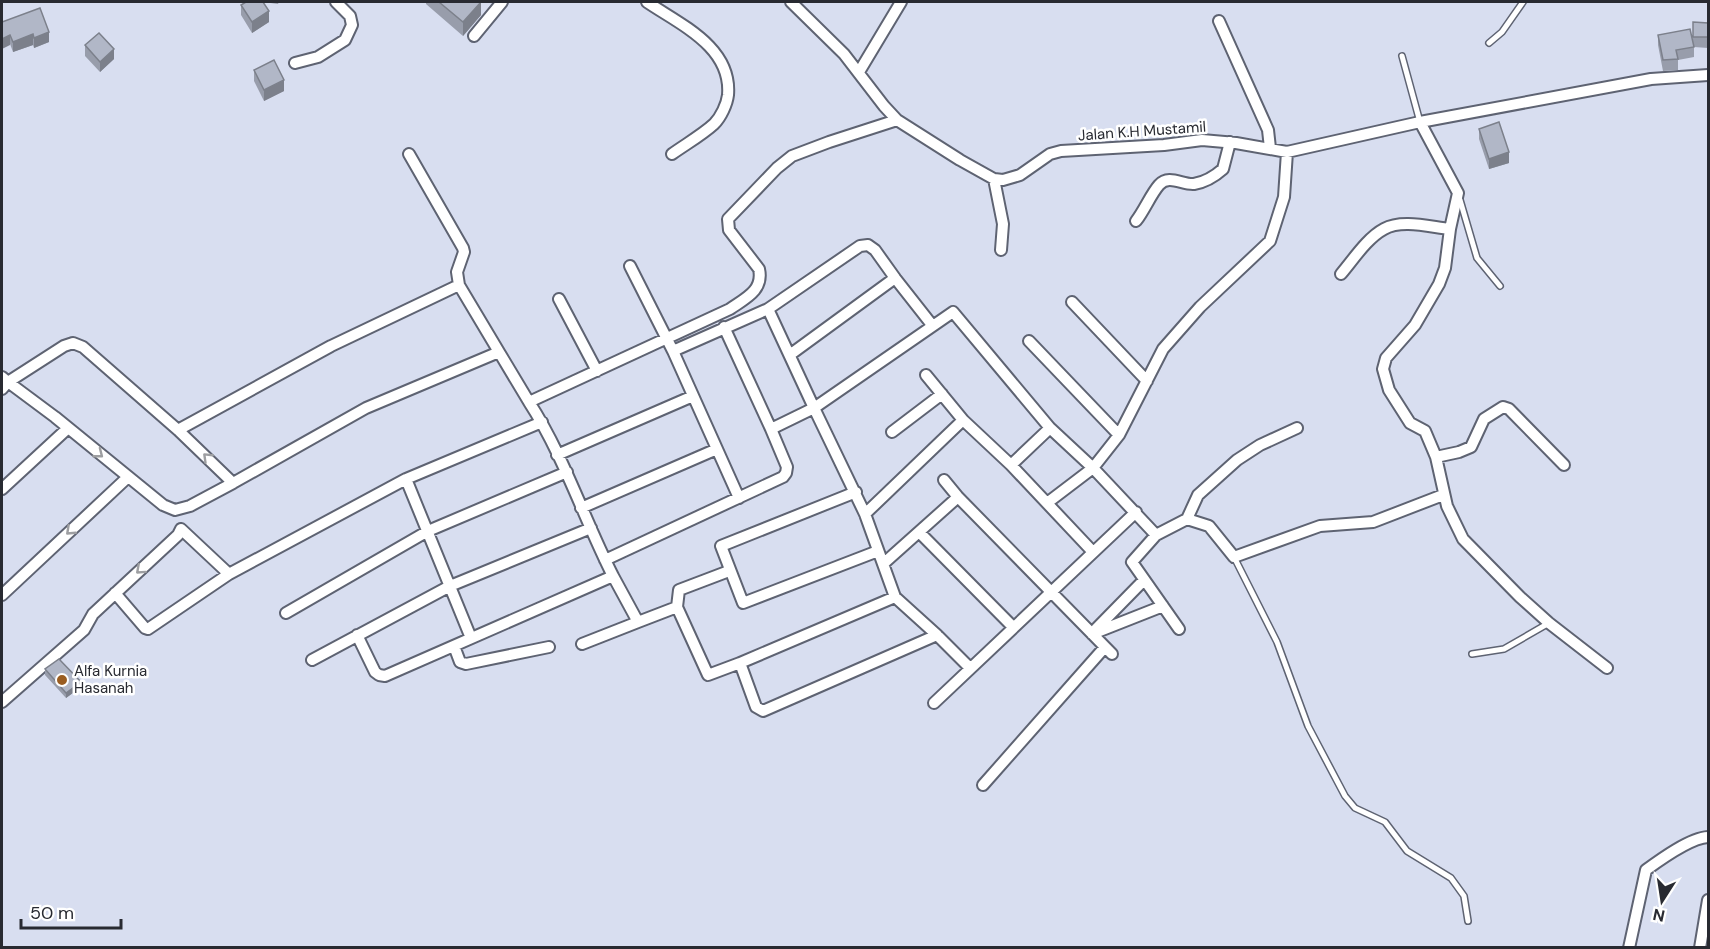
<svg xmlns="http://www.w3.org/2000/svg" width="1710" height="949" viewBox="0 0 1710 949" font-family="'DM Sans',sans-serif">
  <rect width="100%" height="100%" fill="#d8def0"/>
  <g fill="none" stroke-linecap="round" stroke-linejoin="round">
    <g stroke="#5e6372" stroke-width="8">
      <path id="lane" d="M1489,43L1502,32L1523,2
        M1402,56L1420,122
        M1460,200L1477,258L1500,286
        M1234,557L1277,642L1308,726L1345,796L1355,808L1385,822L1407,851L1451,878L1464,896L1468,921
        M1472,654L1504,649L1549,623"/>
    </g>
    <g stroke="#5e6372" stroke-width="14">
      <path id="street" d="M647,2C681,25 732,47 728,95C727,104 721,117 714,124C702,135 686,144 672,154
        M791,2L844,54L884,106L897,120L960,160L994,179L1003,180L1020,175L1050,154L1061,151L1164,145L1202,140L1236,143L1287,152L1420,122L1651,79L1708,75
        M1219,21L1268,130L1270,148
        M474,36L502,2
        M295,63L318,57L345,40L352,25L350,16L336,2
        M859,72L901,2
        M1420,122L1458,193L1450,229L1445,268L1439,284L1415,325L1386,358L1383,369L1389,390L1410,423L1425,431L1436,457L1447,506L1463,539L1520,597L1549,623L1607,668
        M409,154L463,248L464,252L457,272L459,285L499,352
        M994,179L1003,224L1001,250
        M1136,221C1144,211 1151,194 1159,185C1169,174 1182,185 1194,184C1206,182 1214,177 1223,169L1230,142
        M630,266L673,351L739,498
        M1341,274C1353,260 1367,238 1384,229C1402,219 1430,227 1450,229
        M559,299L597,371
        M1072,302L1147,381
        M768,309L860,246L868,245L875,250L895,278L932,325
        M724,327L771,429
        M1029,341L1119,435
        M791,354L895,278
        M926,375L963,420
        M2,377L8,382L64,346L73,343L83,347L178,430L233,483L190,506L175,510L163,505L55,417L8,382L2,389
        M178,430L331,346L459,285
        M892,432L942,394
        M557,455L693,396
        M1436,457L1459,452L1471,447L1484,419L1503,407L1509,409L1564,465
        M1011,465L1093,552
        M944,480L958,497L1112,654
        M233,483L366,408L499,352L529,402L730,309C744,299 764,291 759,269L729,230L728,219L777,168L792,156L829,142L897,120
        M2,489L67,429
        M856,492L721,546L743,603L878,551
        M1047,503L1093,468L1119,435L1163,349L1200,307L1270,241L1284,197L1287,152
        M581,508L717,449
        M865,514L963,420L1011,465L1050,428
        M1187,519L1198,495L1237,460L1260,445L1297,428
        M919,532L1013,627
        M1156,535L1132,562L1179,629
        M605,560L783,477L786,473L787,467L771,429L814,408L768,309L673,351
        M883,564L958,497
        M229,574L406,479
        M613,576L638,622L677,607L708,675L740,663L756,707L763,711L937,635L895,597L865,514L814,408L953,312L1050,428L1093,468L1156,535L1187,519L1209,526L1234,557L1320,526L1373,522L1443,495
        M115,593L145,628L148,629L229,574L181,529
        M2,595L128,477
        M677,607L679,590L729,571
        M286,613L428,531L567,472
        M1096,629L1144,580
        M1092,634L1163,606
        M357,635L375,672L379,675L385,676L613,576C584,519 564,456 529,402
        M937,635L970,668
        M471,638L406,479L542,422
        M582,644L638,622
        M454,646L460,662L466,664L549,647
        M312,660L450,586L591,528
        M740,663L895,597
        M2,702L84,630L93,614L178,535L181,529
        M934,703L1136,512
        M983,785L1105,647
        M1629,948L1646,870C1661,859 1690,838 1708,837
        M1700,948L1708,900"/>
    </g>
    <use href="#lane" stroke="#fff" stroke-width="5"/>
    <use href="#street" stroke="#fff" stroke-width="10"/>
  </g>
  <path fill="#989dab" d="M246,2H279L278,4L263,2L269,22L252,33L241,15V5Z
    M426,2H481V15L463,36L426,4Z
    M2,22L49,42L34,48L33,45L13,52Z
    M1693,22L1708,23V48L1694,47V57L1678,60V70L1663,71L1658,45V35L1693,41Z
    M85,45L114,59L100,72L85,56Z
    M254,70L284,91L264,101L254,81Z
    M1479,129L1509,163L1489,169L1479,139Z
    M45,669L81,687L66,698L45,675Z"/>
  <path fill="#7c808b" d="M481,2V15L463,36V22Z
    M269,11V22L252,33V22Z
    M49,32V42L34,48V38Z
    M33,34V45L13,52V42Z
    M10,35V45L2,49V39Z
    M114,49V59L100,72V62Z
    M284,80V91L264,101V90Z
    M1509,152V163L1489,169V159Z
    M81,682V687L66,698V693Z"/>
  <path fill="#b1b7c7" stroke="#7c808b" stroke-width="1.5" d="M246,2H263L269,11L252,22L241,5Z
    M439,2H481L463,22Z
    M40,8L49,32L34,38L33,34L13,42L10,35L2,39V22Z
    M1693,22L1708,23V37H1693Z
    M1690,29L1694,47L1676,50L1678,59L1663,60L1658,35Z
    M99,33L114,49L100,62L85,45Z
    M274,60L284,80L264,90L254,70Z
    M1499,122L1509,152L1489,159L1479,129Z
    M59,659L81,682L66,693L45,669Z"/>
  <defs><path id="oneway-chevron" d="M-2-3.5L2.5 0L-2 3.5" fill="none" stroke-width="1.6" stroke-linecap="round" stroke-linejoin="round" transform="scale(1.5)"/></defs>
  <g stroke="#9e9fa2">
    <use href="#oneway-chevron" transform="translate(99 454) rotate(38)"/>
    <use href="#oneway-chevron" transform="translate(207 457) rotate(-136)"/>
    <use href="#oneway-chevron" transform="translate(70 531) rotate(137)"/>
    <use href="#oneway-chevron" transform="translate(140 570) rotate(138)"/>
  </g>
  <circle fill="#9a5d21" stroke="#fff" stroke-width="2" cx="62" cy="680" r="6"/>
  <g text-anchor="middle" stroke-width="5" stroke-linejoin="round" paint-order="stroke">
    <g font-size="15" fill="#282a31" stroke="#fff">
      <text transform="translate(1142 131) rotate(-4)" y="5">Jalan K.H Mustamil</text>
    </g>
    <g font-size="15" fill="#282a31" stroke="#fff" text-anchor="start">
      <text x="74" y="676">Alfa Kurnia<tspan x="74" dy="17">Hasanah</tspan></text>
    </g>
  </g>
  <rect width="1710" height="949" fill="none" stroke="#282a31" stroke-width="6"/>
  <g transform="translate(1662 901) rotate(192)" stroke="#ffffff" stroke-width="4.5" paint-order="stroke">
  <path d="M0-4.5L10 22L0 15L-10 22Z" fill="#282a31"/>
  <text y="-9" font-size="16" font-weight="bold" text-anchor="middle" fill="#282a31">N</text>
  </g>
  <path d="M21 919v9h100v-9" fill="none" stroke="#282a31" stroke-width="3"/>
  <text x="30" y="919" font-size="18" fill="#282a31" stroke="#ffffff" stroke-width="4.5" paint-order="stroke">50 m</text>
</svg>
